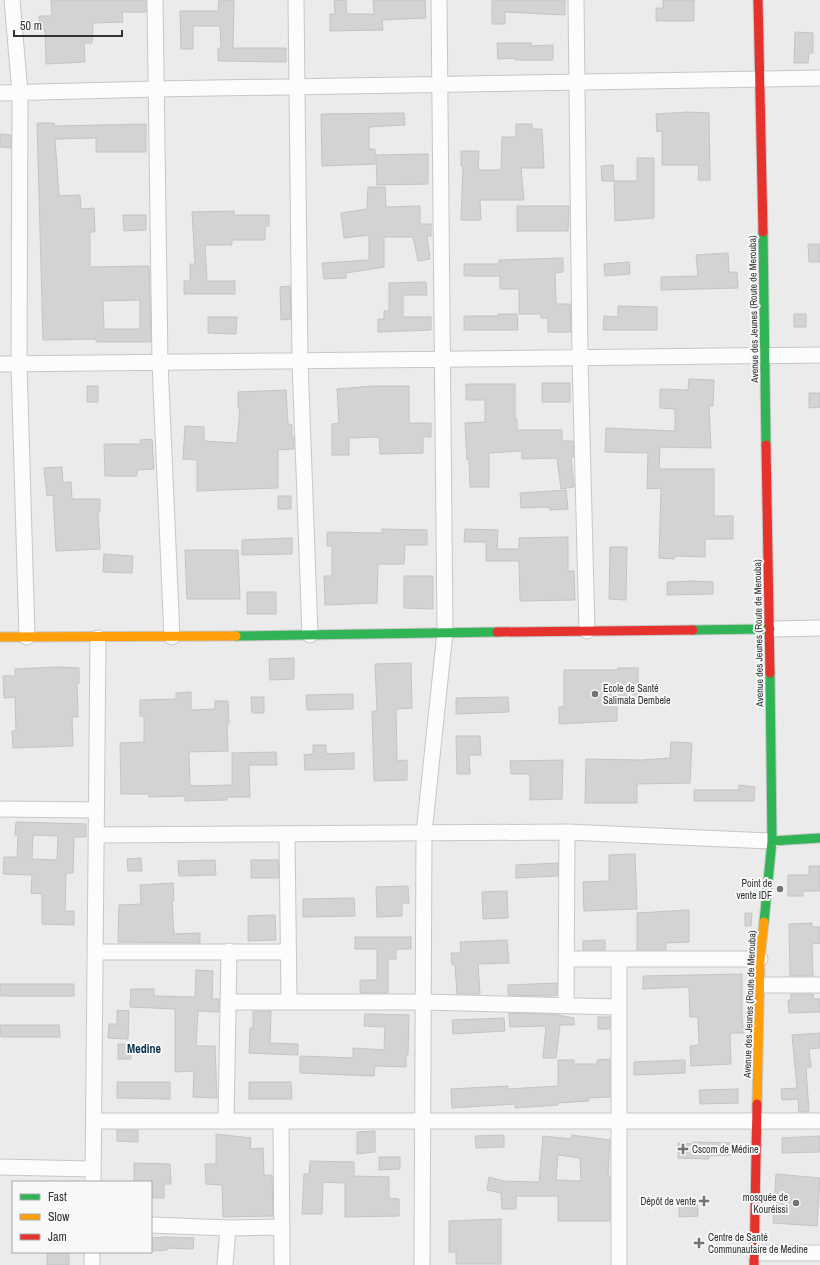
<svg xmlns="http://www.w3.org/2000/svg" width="820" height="1265" viewBox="0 0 820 1265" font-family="'Archivo Narrow',sans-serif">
  <rect width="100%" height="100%" fill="#ebebeb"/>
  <path fill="#d3d3d3" stroke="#c4c4c4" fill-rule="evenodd" d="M51,0H146V12H122L123,22L93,23L92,43H84L85,62L46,64L45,30H39V16H52Z
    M219,0H234L233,48H286V62L218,61V48H221L220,26H193V49H181L180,11H218Z
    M346,0L347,14H374L373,0H425L426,18L382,20L383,30L330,31V14H335L334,1Z
    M492,0H565V15L505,12V24H492Z
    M663,0H694V21H656V8H663Z
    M795,32L813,33V53H809L808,63H794Z
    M497,43H531V46L553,45V60H515V58L498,59Z
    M688,112L709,113L710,180H698L699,165H662V131L657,132L656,114Z
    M404,113L405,125L369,127V149H375V164L322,166L321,114Z
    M37,123H54L55,126L146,124V152H96V138L55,139L59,196L80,195L81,209L94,208L95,232H90V267L149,266L151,342H96V339L43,340ZM140,300V329H104L103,301Z
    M516,124H532V129H542L544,168H521L524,200H480L481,220H461L463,166H461V151H479L478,170H501L502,137H516Z
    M0,134L11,135V148L0,147Z
    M428,154V184L377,185L376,155Z
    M637,158H654V218L615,221L614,181H637Z
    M613,165L614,181H602L601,166Z
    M368,187H385L386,207L420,206V224H431V236H427L430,259L418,261L413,237H384V267L346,273V278L324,279L322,263L369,260V235L344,238L341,213L367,209Z
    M517,206H569L568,231H517Z
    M234,211V215H269V226H265V240H232V245H205L207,281H235V294H184V281H190V264H195L192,212Z
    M123,215H146V230L124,231Z
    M808,244H820V262H809Z
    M728,253L729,272H737L738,288L661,290V277L698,276L696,255Z
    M563,258V272L555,273L556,304H570L571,332H548V318H541V314H519V289H500V276H464V264H499V260Z
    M629,262L630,274L605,276L604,264Z
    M426,282L427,295H403V317H431V330L378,332V319H384V311H389V283Z
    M290,286L291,319L281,320L280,287Z
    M618,306L657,307V330H603L604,316L618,317Z
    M498,314H517L518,330H464V316H498Z
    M794,314H806V327H794Z
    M208,317H237L236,334L208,333Z
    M689,379L714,380L713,406H709L711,448L660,447L659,469H714V516H733V539H705V557L675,556L674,559L659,558L661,488L647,489L648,453L605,452L606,428L675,431V409L660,408V389L688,390Z
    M542,383H570V402H542Z
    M466,384H515V419H517V430H562V441H573L574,457H571L574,487L561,489L557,458L522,459V451L489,453V487H470L469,459L467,460L465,423L485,422V400H466Z
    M87,386H98V402H87Z
    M372,386H409V423H431V437H423V453L380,454L379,437L349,438V455H332V424L339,423L337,389Z
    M286,390L288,424L292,425V438L294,437V449L278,450V488L197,491V460L183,459L185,426L204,427V441L237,443L240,408H238V392Z
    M809,393H820V407L809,408Z
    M152,439L154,469L137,470V476H105L104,444H141L140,440Z
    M62,467L63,483L71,482L72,499H100V511H98L100,549L56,551L53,495L47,496L44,468Z
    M566,490L568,509L550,510V507L521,508L520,493Z
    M278,496H291V509H278Z
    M382,529L427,530V545H405L404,564H378L377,603L325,605L324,576H332V546H327V532L382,533Z
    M465,529L498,530L497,549H519V538L568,537V571H574L575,600L520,601L519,561H486V542H464Z
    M292,538V554L242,555V540Z
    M610,547H627L626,600L609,599Z
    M185,550H238L240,599H187Z
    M104,554L133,556L132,573L103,572Z
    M404,576H433V609L404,608Z
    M693,581L713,582V594L667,595V582Z
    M247,592H276V614H247Z
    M294,658V679L270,680L269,659Z
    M411,663L412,708L396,709L397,761L407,760V780L374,781L372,711H377L375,664Z
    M58,667L79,668V683H77L78,717H72L73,746L13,748L12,731H16L15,697L4,698L3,676H15V669Z
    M618,668H638V701L617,702V721L559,724V707H564V670H618Z
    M191,692V710L215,709V701H228L229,724H227L228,751L189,752L190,786L232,785V753L276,752L277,765H249L250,797H227V800L185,801V796L149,797V794H121L120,743L144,742V717L140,716V700L176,699V693Z
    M353,694V709L307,710L306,695Z
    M251,697H264V713H252Z
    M508,697L509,712L456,714V698Z
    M456,736H480L481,755H469L470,774H457Z
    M671,742L692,743L690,783L637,784V803H585L586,759L641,760L670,758Z
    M313,745H326V754L354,753V769L305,770L304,755L313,754Z
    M563,760L562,799L530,800V774H511L510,761Z
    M739,785L755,787L754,801H694V790H739Z
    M16,822L86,824V837H74L73,873H66L65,911H74V925L42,924V894L31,893L32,875L3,874L4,857H17L18,835H15ZM33,835L58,836L57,860L32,859Z
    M635,854L637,909L584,911L583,882L609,881V855Z
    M141,858L142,871H128L127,859Z
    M215,860L216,875L179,876L178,861Z
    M251,860H278L279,878H251Z
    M558,863V876L516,878V865Z
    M809,866H820V891H803V896H788V875H809Z
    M173,883L174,901H172L174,934L200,933V943L118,942L119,905L141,904L140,885Z
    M408,886L409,903H402V916L377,917L376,887Z
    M507,891L508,918L483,919L482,892Z
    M354,898L355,916L303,917V899Z
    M689,910V942L666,943V950H637V913Z
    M745,913H752L751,926H745Z
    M275,915L276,940L248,941V916Z
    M812,923V927H820V943L812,944L813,976H790L789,924Z
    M355,937H411V949H396V959H388V993H360V980H377V949H355Z
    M507,940L509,963L478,964L480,994H457L455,965H452L451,953H461L460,942Z
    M605,940V950H583V941Z
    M196,970L213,971L212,999H219V1012L198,1011L196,1046H215L217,1098L193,1097L194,1071L175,1072V1009L130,1007L131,989H154V996L195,997Z
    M742,974V1019L744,1033H730L731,1064L691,1066L690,1046L699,1045L698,1017H690L689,987L643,989V976Z
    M557,983V995L551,996L508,995V985Z
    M0,984H74V996H0Z
    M791,994H813L814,999H820V1012L789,1013L788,1000H791Z
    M117,1010L129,1011L128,1039L108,1038L109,1024H117Z
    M253,1011H271L270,1043L298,1044V1055L249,1053L250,1028H253Z
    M509,1013L552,1014L574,1018V1025H560L556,1058H543L546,1026L510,1027Z
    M365,1014L409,1015L408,1055H406V1067L375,1066L374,1076L300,1073V1056L353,1058V1048L384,1050L385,1027L364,1026Z
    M598,1017H610V1029H598Z
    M504,1018L505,1031L453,1034L452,1020Z
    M0,1025H59L60,1037H1Z
    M820,1033V1048L809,1049L811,1067L806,1068L809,1112H799L798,1099L782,1100L781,1089L797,1088L792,1035Z
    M118,1044H131V1059H118Z
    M610,1059V1097L589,1098V1101L557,1103L558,1105L515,1108V1104L452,1108L451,1089L508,1086V1089L558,1086V1060H574V1064H597V1060Z
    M685,1060V1073L634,1075V1062Z
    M117,1082H170V1099L117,1098Z
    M249,1082H291L292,1099H249Z
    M738,1089V1103L700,1104L699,1090Z
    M117,1130H138V1142L117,1141Z
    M375,1131V1152L357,1154V1132Z
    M216,1134L251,1138L250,1149L263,1148L264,1175H272L273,1216L223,1217L222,1185L206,1184L205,1164H216Z
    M504,1135V1147L476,1148L475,1136Z
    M572,1135L610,1140L608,1176H610V1221H558V1196H516V1209H502L501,1193L487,1190L489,1177L503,1181L539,1182L543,1136L571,1139ZM558,1155L580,1158L581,1181L556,1180Z
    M820,1136V1152L782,1153V1138Z
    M693,1142L732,1143V1155L709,1156V1159L678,1158V1143L693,1144Z
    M379,1157H400V1169L379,1170Z
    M310,1161L354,1162V1176L389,1177V1198L399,1199V1216L345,1217V1183L323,1182L322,1214H302L304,1174H309Z
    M134,1163L170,1164L171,1184H164V1198H151V1182H134Z
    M776,1174L820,1178L817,1226L773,1223Z
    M679,1199H697L698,1216L679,1217Z
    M501,1219V1264H456V1252H449V1221Z
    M164,1237L194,1238L193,1249L167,1248V1250L151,1251V1238Z
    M47,1252H69V1265H47Z"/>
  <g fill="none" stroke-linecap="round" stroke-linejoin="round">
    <g stroke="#c7c7c7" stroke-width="17">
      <path id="street" d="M12,0L20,93L19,364L27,637
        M155,0L160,363L172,637
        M296,0L300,361L310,635
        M576,0L580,358L587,631
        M0,93L156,89L820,78
        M0,364L820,355
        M770,629L820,628
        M0,809L96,810
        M287,834L289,1002
        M96,835L567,832L772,841
        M95,952H288
        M566,959H760
        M619,959V1265
        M759,985H820
        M228,1002H423L619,1007
        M566,1005L567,832
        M94,1121H820
        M226,1121L229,951
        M281,1121L282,1265
        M0,1167L93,1169
        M93,1182L98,638
        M151,1225L228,1228L282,1227
        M754,1253H820
        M92,1265V1252
        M225,1265L228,1228
        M422,1265L424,833L445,632L439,0"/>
    </g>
    <g stroke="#c7c7c7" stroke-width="11">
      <path id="fast" d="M763,232L766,445
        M693,630L770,629
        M236,636L497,632
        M772,841L820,838
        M764,922L772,841L770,673"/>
    </g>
    <g stroke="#c7c7c7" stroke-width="11">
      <path id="slow" d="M0,637L236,636
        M757,1104L760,959L764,922"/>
    </g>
    <g stroke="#c7c7c7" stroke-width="11">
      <path id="jam" d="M758,0L763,232
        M766,445L770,673
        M497,632L693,630
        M754,1265L757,1104"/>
    </g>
    <use href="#street" stroke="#fcfcfc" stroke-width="15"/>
    <use href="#fast" stroke="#30b455" stroke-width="9"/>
    <use href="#slow" stroke="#ff9f0a" stroke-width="9"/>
    <use href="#jam" stroke="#e5322d" stroke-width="9"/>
  </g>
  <g fill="#737373" stroke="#f7f8f9" stroke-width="1.5">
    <circle cx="595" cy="694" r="4"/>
    <circle cx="780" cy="889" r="4"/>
    <path d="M681 1143h4v4h4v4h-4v4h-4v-4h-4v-4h4z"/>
    <path d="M702 1195h4v4h4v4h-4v4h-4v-4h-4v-4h4z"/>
    <circle cx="796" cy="1203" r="4"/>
    <path d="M697 1237h4v4h4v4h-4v4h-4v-4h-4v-4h4z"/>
  </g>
  <g text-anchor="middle" stroke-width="4" stroke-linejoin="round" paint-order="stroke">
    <g font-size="10" fill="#323333" stroke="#f7f8f9">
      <text transform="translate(753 309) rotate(-91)" y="4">Avenue des Jeunes (Route de Merouba)</text>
      <text transform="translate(758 633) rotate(-91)" y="4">Avenue des Jeunes (Route de Merouba)</text>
      <text transform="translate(749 1004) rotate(-88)" y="4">Avenue des Jeunes (Route de Merouba)</text>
    </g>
    <g font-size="10" fill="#323333" stroke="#f7f8f9" text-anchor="start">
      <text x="603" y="692">Ecole de Santé<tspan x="603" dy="12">Salimata Dembele</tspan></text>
      <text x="772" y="887" text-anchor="end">Point de<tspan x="772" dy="12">vente IDF</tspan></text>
      <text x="692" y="1153">Cscom de Médine</text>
      <text x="788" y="1201" text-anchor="end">mosquée de<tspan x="788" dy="12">Kouréissi</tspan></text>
      <text x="696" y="1205" text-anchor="end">Dépôt de vente</text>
      <text x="708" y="1241">Centre de Santé<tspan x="708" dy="12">Communautaire de Medine</tspan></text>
    </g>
    <g font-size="12" font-weight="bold" fill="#073249" stroke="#f7f8f9">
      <text x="144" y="1053">Medine</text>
    </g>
  </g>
  <rect x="12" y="1181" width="140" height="72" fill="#f7f8f9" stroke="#a8a9aa"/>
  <rect x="20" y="1194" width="20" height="6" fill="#30b455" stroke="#a8a9aa"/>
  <text x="48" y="1201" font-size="12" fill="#323333">Fast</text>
  <rect x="20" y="1214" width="20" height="6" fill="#ff9f0a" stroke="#a8a9aa"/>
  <text x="48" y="1221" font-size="12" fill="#323333">Slow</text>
  <rect x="20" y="1234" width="20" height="6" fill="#e5322d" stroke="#a8a9aa"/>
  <text x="48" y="1241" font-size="12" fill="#323333">Jam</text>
  <path d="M14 30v6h108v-6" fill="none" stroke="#323333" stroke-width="2"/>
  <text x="20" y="30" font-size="12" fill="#323333" stroke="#f7f8f9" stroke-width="3" paint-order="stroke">50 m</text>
</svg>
